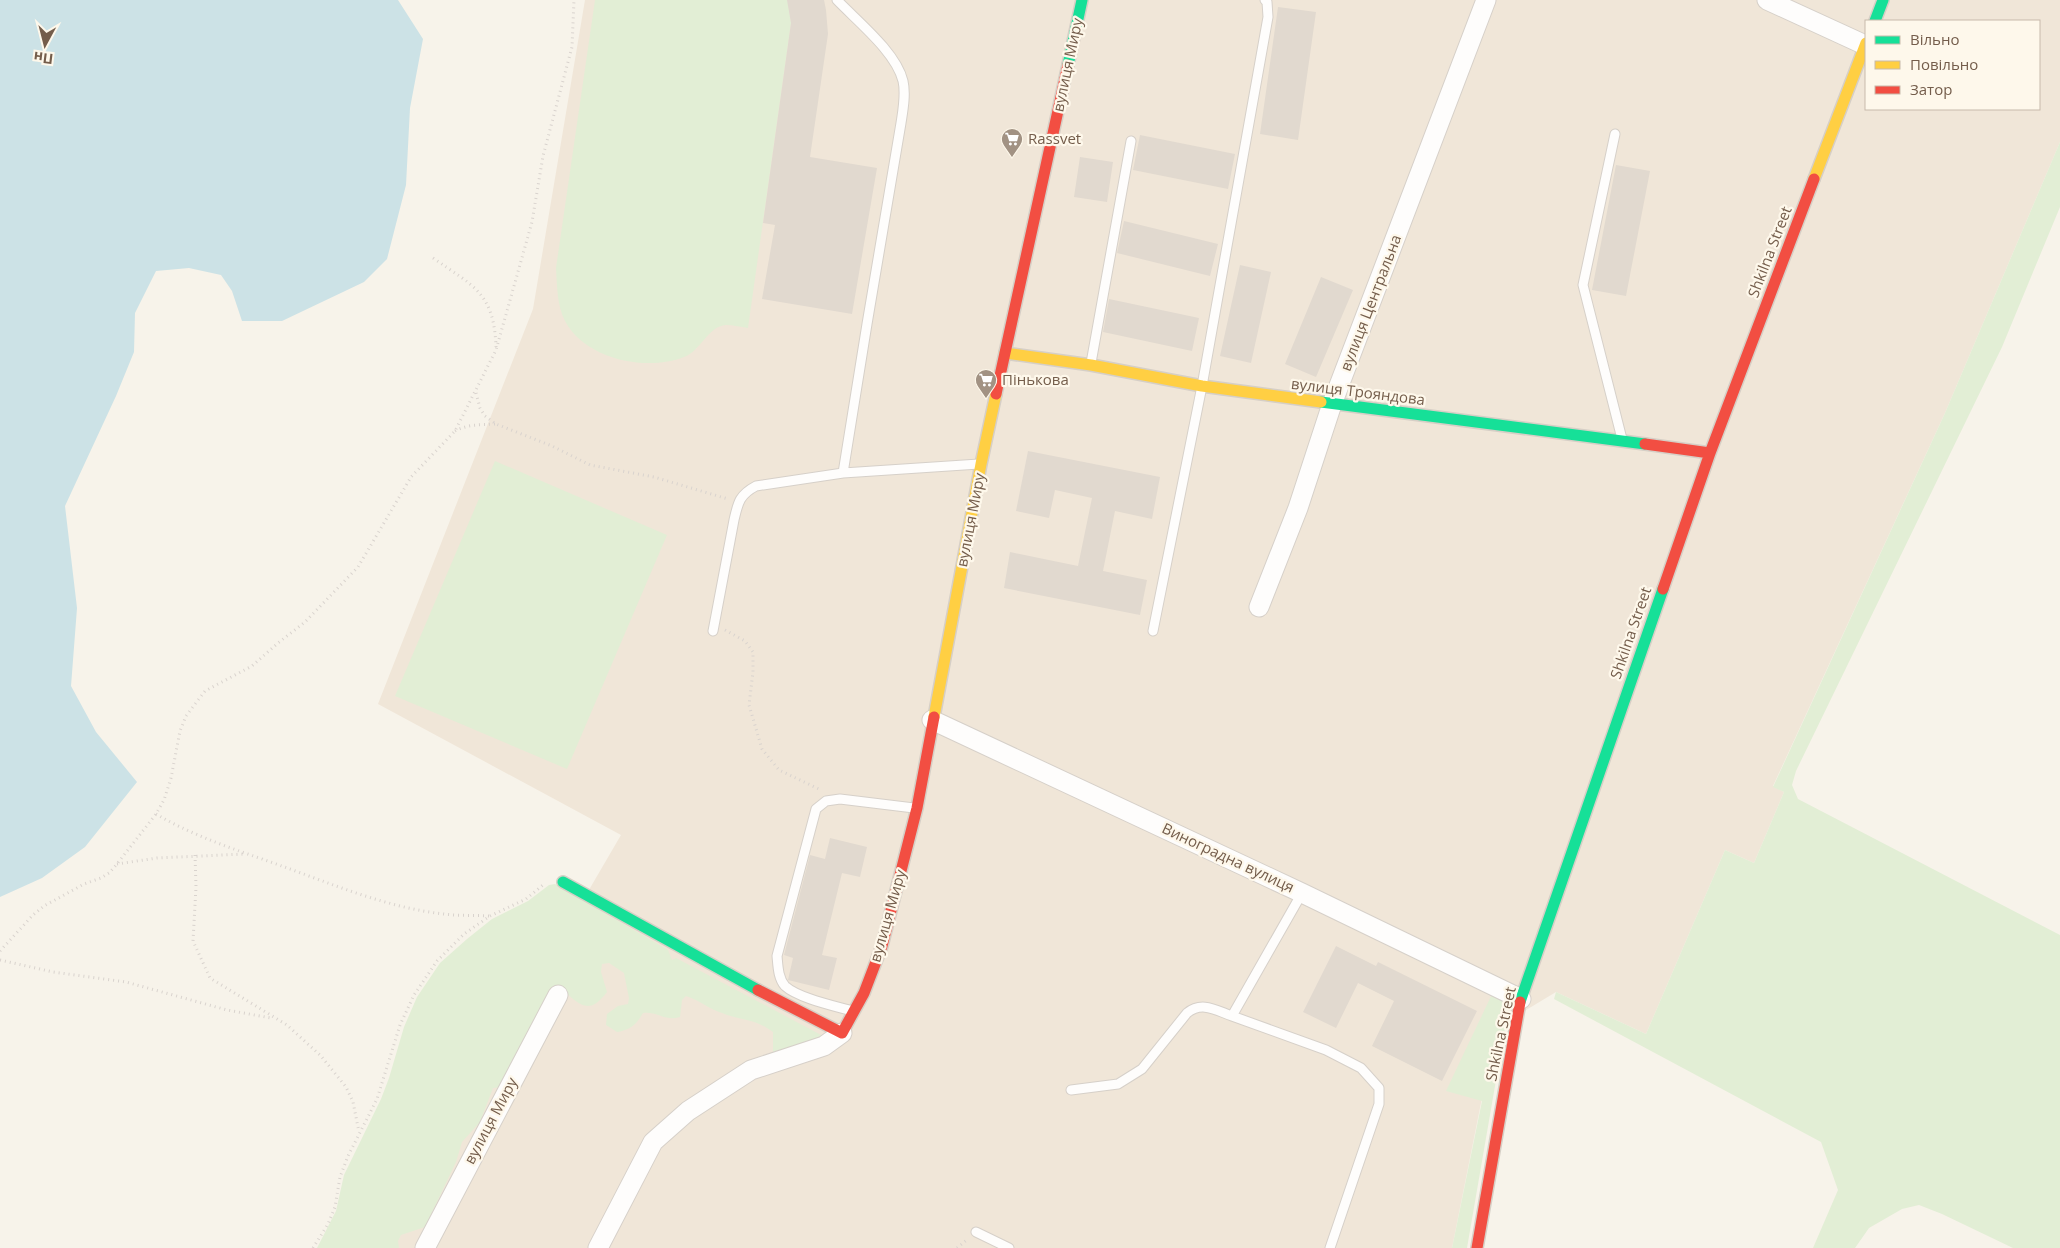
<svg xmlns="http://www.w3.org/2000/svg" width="2060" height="1248" viewBox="0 0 2060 1248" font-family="'Open Sans',sans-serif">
  <rect width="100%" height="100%" fill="#f7f3ea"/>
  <path fill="#f0e6d8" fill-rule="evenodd" d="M585,0H2060V142L1945,413L1773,786L1784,792L1754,863L1725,850L1646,1034L1556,992L1496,1028L1452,1248H380L621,835L378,704L533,309ZM1866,21H2039V109H1866Z"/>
  <path fill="#e2eed5" d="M595,0H787L788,2L791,23L748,328C741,327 733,325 726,325C708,326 701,351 684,357C646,372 585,359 565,321C557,306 557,285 556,268Z
    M2060,142V207L2002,347L1796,771L1792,785L1798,799L2060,935V1248H2013L1942,1214L1919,1205L1902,1209L1869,1228L1855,1248H1813L1838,1190L1821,1142L1554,999L1556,992L1646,1034L1725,850L1754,863L1784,792L1773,787L1945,413Z
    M495,461L667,535L567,769L395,696Z
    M555,884L668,950L672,960L676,958L825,1037L773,1053V1032C754,1018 742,1021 722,1013C709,1009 699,1000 686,996L682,1000L680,1017C665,1022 658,1011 643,1013C636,1025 630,1030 617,1032L606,1025L607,1014L618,1006L628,1004L629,998L624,973L609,963L602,964L601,972L607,992C590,1015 580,1006 563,990L501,1087L493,1088L480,1122L462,1142L456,1162L425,1227L401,1235L398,1241L399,1248H317L336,1211L344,1175L381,1099L389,1078L404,1027L417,997L440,963L467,939L492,919L528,901L549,885Z
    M1493,992L1509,1005L1467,1248H1452L1482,1101L1446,1091Z"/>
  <path fill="#cce2e6" d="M0,0H398L423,39L410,108L406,185L387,259L364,282L282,321H242L232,291L221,275L189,268L156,271L135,313L134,352L116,396L65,506L77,608L71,686L96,732L137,782L85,847L42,878L0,897Z"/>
  <path fill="#e1d9cf" d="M787,0H824L826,10L828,34L810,157L877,168L852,314L762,299L775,225L763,223L791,23Z
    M1278,7L1316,12L1298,140L1260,134Z
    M1140,135L1235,154L1228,189L1133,170Z
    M1080,157L1113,162L1107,202L1074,197Z
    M1616,165L1650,171L1626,296L1592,290Z
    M1124,221L1218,244L1210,276L1117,253Z
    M1240,265L1271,272L1251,363L1220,356Z
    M1321,277L1353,290L1316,377L1285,364Z
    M1109,299L1199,318L1192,351L1103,332Z
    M1028,451L1160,477L1152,519L1115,511L1103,571L1147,580L1140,615L1004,588L1010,552L1078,566L1092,498L1055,490L1049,518L1016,511Z
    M830,838L867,847L860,877L842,873L822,955L837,958L829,990L788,980L793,958L784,955L810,855L825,859Z
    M1336,946L1376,966L1378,962L1477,1011L1442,1081L1372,1046L1394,1001L1358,983L1336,1028L1303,1012Z"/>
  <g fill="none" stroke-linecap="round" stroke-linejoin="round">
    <g stroke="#d6d0c9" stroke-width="11">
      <path id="lane" d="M837,0C857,21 896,52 903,81C906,94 903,110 901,123L867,324L843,473
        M1615,134L1583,285L1622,439
        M1091,363L1131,141
        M713,631L734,520C738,503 739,495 756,486L843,473L979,464
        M1153,631L1202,386L1268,17L1267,2L1265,0
        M852,1011C835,1006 798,998 785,986C778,978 778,966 777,956L816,809L826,801L840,799L914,808
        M1232,1016L1326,1050L1361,1068L1379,1088V1104L1330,1248
        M1071,1090L1118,1084L1142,1069L1187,1013C1202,1001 1215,1010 1232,1016L1302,893
        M976,1232L1009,1248"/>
    </g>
    <g stroke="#d6d0c9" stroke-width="21">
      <path id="street" d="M1767,0L1865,45
        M1259,607L1298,508L1332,404L1486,0
        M932,720L1302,893L1521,999
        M425,1248L558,995
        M598,1248L653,1142L688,1111L751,1070L824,1046L842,1033"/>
    </g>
    <g stroke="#d6cfc6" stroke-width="14">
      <path id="fast" d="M1875,21L1883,0
        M1068,65L1082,0
        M1321,402L1645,444
        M563,882L758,990
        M1520,1002L1663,589"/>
    </g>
    <g stroke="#d6cfc6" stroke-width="14">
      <path id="slow" d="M1814,179L1866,43
        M1005,353L1091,365L1202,386L1321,402
        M934,717L981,464L996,394"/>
    </g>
    <g stroke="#d6cfc6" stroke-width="14">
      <path id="jam" d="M996,394L1068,65
        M1645,444L1710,453
        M1663,589L1710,453L1814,179
        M758,990L842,1033L864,993L882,946L917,808L934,717
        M1477,1248L1520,1002"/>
    </g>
    <path stroke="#d9d3ce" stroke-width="3" stroke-dasharray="1 4" stroke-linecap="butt" d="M433,258C473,286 494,292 496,347
      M476,393L480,408L485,416L496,424L552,446L590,465L654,477L728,499
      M455,431C468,424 480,425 495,424
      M725,630L745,641L753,652V672L749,705L762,749L779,770L821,790
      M156,814C195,837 237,850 279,865C332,884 388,908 444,914C459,916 474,915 489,916
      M195,855L196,887L193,941L210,978L287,1025L321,1056L346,1087L353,1102L359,1132
      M117,864L157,858L245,854
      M0,951L33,915L44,906L84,884L101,878L109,873L117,864L156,814L164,800L171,778L180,731L186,716L205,691L252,666L278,643L305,622L358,567L411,477L455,431L496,350L532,222L543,156L572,47L574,0
      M0,960L53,972L126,982L227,1010L271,1018
      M313,1248L328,1224L335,1207L340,1177L348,1156L377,1099L400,1025L414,995L437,961L464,934L490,916L526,899L543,885
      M957,1248L968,1239"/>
    <use href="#lane" stroke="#fefdfc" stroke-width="9"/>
    <use href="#street" stroke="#fefdfc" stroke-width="19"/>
    <use href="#fast" stroke="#16e098" stroke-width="11"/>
    <use href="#slow" stroke="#ffcf43" stroke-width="11"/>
    <use href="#jam" stroke="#f24e42" stroke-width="11"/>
  </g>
  <defs>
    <g id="supermarket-pin" transform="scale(1.125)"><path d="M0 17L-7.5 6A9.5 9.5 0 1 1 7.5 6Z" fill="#a29283" stroke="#fef8eb"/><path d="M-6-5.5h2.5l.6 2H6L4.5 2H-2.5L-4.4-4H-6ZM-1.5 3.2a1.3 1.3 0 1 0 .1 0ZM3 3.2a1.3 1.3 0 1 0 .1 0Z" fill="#fff"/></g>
  </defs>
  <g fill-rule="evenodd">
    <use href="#supermarket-pin" x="1012" y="139"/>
    <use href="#supermarket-pin" x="986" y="380"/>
  </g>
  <g text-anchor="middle" stroke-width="4.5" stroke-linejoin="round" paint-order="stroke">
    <g font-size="15" fill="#745d4b" stroke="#fef8eb">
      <text transform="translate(1068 65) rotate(-78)" y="5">вулиця Миру</text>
      <text transform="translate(1770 252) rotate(-69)" y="5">Shkilna Street</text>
      <text transform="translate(1371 303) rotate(-69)" y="5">вулиця Центральна</text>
      <text transform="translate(1358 392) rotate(7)" y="5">вулиця Трояндова</text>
      <text transform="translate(971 520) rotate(-79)" y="5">вулиця Миру</text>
      <text transform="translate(1631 633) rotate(-71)" y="5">Shkilna Street</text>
      <text transform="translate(1228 858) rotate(25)" y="5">Виноградна вулиця</text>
      <text transform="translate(888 916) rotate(-74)" y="5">вулиця Миру</text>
      <text transform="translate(1501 1034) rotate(-78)" y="5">Shkilna Street</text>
      <text transform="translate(491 1121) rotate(-62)" y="5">вулиця Миру</text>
    </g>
    <g font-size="15" fill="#745d4b" stroke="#fef8eb" text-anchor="start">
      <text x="1028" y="144">Rassvet</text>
      <text x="1002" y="385">Пінькова</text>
    </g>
  </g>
  <rect x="1865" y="20" width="175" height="90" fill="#fef8eb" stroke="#c7baab"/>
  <rect x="1875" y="36" width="25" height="8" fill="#16e098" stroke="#c7baab"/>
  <text x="1910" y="45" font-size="15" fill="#745d4b">Вільно</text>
  <rect x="1875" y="61" width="25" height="8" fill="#ffcf43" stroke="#c7baab"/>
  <text x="1910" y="70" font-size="15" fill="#745d4b">Повільно</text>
  <rect x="1875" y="86" width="25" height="8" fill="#f24e42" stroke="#c7baab"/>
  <text x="1910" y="95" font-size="15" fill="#745d4b">Затор</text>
  <g transform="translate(45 45) rotate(187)" stroke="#fef8eb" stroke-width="4" paint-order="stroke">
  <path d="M0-4L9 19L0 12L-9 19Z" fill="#745d4b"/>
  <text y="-8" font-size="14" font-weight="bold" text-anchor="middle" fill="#745d4b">Пн</text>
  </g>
</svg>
